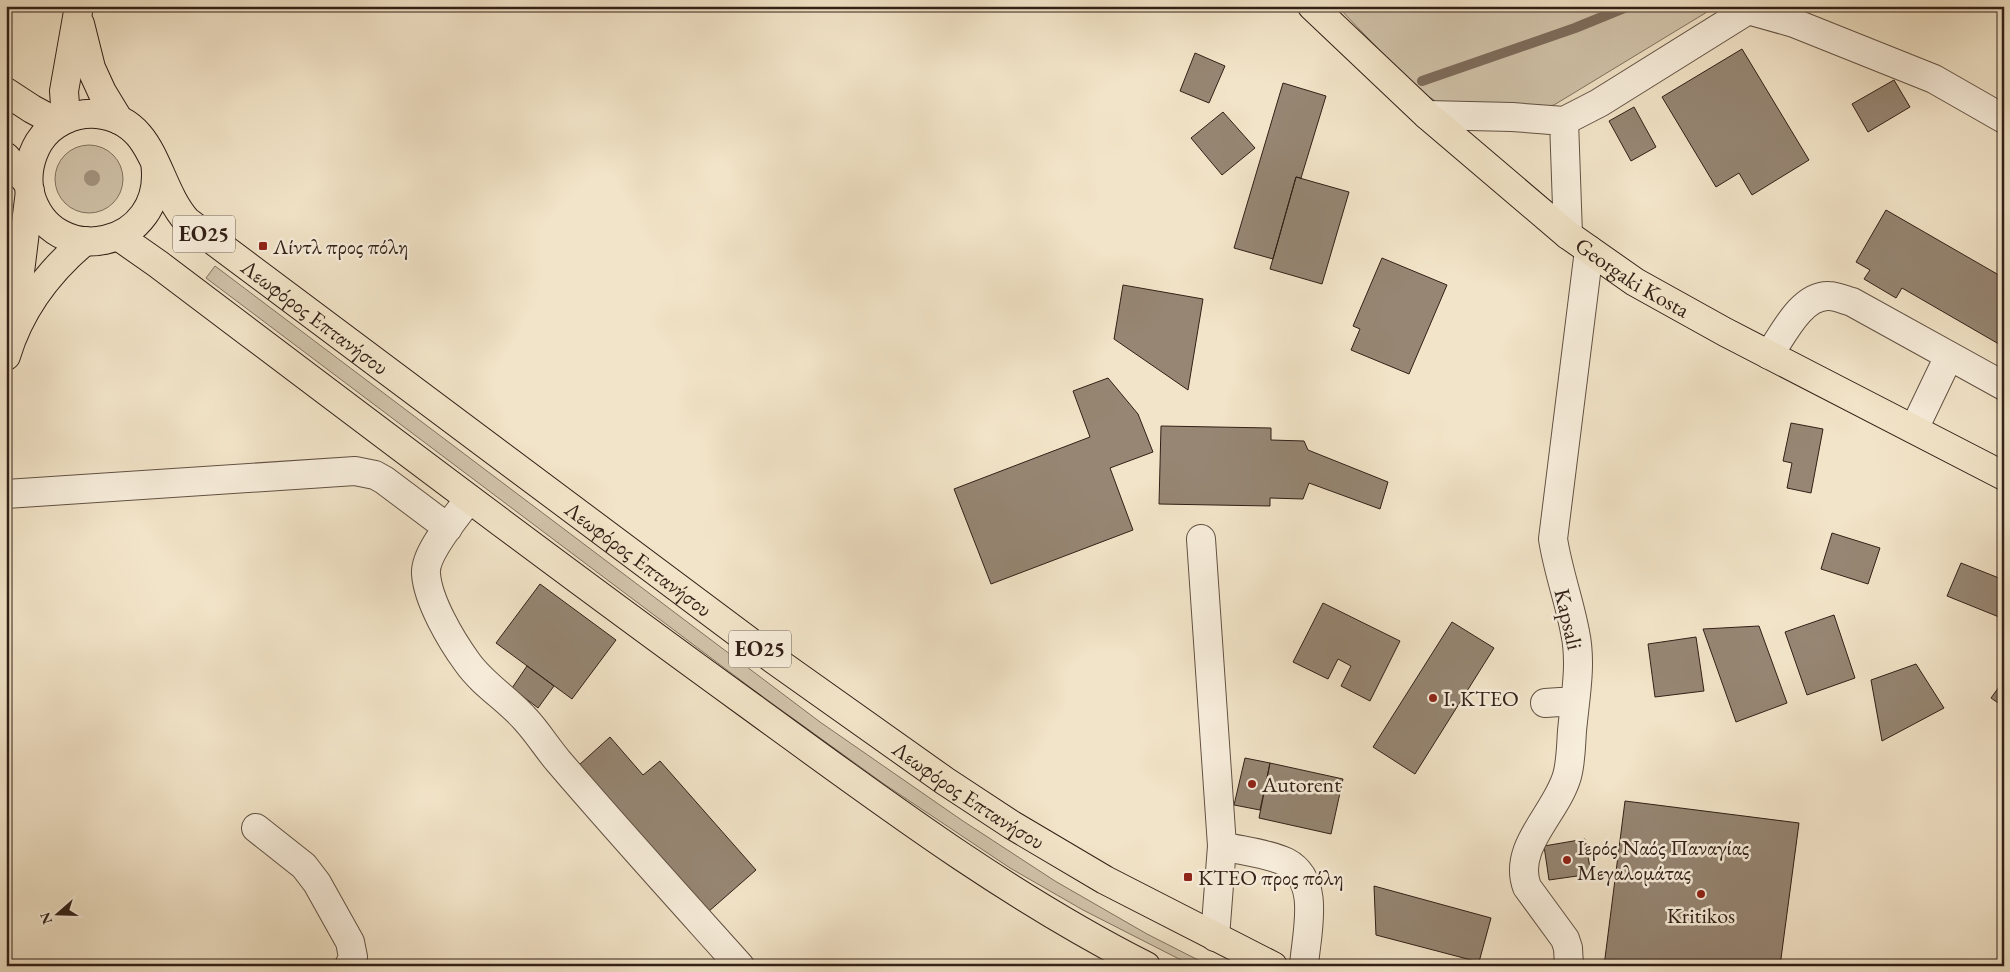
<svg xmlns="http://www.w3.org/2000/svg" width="2010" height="972" viewBox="0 0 2010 972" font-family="'EB Garamond',serif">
  <rect width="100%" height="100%" fill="#f2e4c8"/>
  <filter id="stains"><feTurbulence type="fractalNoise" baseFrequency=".004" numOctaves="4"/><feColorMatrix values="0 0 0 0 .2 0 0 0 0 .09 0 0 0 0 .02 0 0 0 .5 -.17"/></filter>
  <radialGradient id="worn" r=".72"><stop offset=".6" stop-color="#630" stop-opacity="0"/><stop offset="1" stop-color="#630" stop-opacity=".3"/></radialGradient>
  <path fill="#d1c3aa" stroke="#827260" d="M1337,6H1704L1707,12L1554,105L1518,111L1442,105L1418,90Z
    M55 179a34 34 0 1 1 68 0a34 34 0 1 1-68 0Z
    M215,266L820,722L963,821L1055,881L1147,934L1210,966H1195L1183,961L1083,910L1010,868L884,784L759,694L206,278Z"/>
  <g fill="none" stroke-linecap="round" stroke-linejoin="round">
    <path stroke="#7e6d5d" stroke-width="10" d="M1422,81L1575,28L1629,6"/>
  </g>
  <path fill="#968673" stroke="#322017" d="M1742,49L1809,160L1752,195L1739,173L1716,187L1662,97Z
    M1195,53L1225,66L1209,103L1180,91Z
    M1894,80L1910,107L1868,132L1852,104Z
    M1283,83L1326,96L1301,178L1296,177L1273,259L1234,248Z
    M1634,107L1656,147L1631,161L1609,121Z
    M1223,112L1255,148L1222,175L1191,138Z
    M1296,177L1349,192L1322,284L1270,269Z
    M1886,210L2004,278V347L1902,288L1896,298L1864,279L1870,270L1856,262Z
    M1382,258L1447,285L1409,374L1351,350L1360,329L1353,326Z
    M1123,285L1203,299L1188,390L1114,339Z
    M1108,378L1138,414L1153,452L1110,468L1133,530L991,584L954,489L1090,437L1073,391Z
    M1791,423L1823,429L1811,493L1787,488L1792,463L1783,461Z
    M1161,426L1271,428V440L1304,441L1308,450L1388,482L1380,509L1309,483L1303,499L1270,498V506L1159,504Z
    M1832,533L1880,548L1868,584L1821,569Z
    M1961,563L2004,580V619L1947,596Z
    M540,584L616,640L572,699L496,643Z
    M1323,603L1400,641L1370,701L1341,686L1351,666L1338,659L1328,679L1293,662Z
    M1834,615L1855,678L1807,695L1785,632Z
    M1452,622L1494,648L1415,774L1373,747Z
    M1759,626L1787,703L1736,722L1703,629Z
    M1696,637L1704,691L1655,697L1648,644Z
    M1916,664L1944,708L1882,741L1871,680Z
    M527,666L554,686L538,708L512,688Z
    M2004,680V707L1991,698Z
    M610,737L643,775L660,761L756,870L708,912L579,765Z
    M1245,758L1270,763L1260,810L1234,805Z
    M1270,763L1343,779L1331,834L1259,818Z
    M1625,801L1799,823L1780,966H1604Z
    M1585,839L1591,874L1549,880L1544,846Z
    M1374,886L1491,918L1479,962L1376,935Z"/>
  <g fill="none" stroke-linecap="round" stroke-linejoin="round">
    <g stroke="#625143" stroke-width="30">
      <path id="minor" d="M1427,115L1512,117L1564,121L1599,103L1748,10L1794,23L1934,79L2004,119
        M1564,121L1568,235
        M1769,355C1783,335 1801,295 1829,296C1836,296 1845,300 1852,302L2004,386
        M1914,429L1949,356
        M6,494L355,471L375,475L384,480L448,528
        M469,499C457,516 424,553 426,574C428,601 451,640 467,662C483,685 508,699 526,720C538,733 547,748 559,762C618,831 679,898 740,966
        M1201,539L1222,846L1215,937
        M1545,703L1575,701
        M256,828L304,866L317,883L350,942L353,957L349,966
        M1222,846C1242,851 1267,853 1286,862C1322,881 1306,934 1304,966
        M1569,966L1568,948L1565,939L1527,887C1512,847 1556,814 1567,776C1571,762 1571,745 1572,731C1575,698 1582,664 1575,632C1569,600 1558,571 1553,539L1589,250"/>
    </g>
    <g stroke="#322017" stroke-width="30">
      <g id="major">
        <path id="s1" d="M1312,6L1427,115L1568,235L1635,282L1725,332L2004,476"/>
        <path d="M80,24L91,68L102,92L119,120"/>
        <path d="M6,92L32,109L58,123"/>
        <path d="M66,119L64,91L79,6"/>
        <path d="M6,157L28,183"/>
        <path id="s2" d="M155,162C168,249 51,272 30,193C26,176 30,157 39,142C51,123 74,112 97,114C157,120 154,184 187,221L773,659L945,781L1012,825L1105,880L1273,966"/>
        <path d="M118,236L158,264C354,412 550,561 749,705C877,798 1004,894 1146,966"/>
        <path d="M13,332L15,297L20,272L30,191"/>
        <path d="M6,356C20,309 48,272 85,241"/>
      </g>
    </g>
    <use href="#minor" stroke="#f7eddb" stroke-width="28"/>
    <use href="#major" stroke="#f2e4c8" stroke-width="28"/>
  </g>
  <circle fill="#a3937f" cx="92" cy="178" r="8"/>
  <g fill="#8f2418" stroke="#f7eddb" stroke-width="2">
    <rect x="258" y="241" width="10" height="10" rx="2.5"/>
    <circle cx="1433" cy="698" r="5"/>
    <circle cx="1252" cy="784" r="5"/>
    <circle cx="1567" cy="860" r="5"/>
    <rect x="1183" y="872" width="10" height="10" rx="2.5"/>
    <circle cx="1701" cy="894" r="5"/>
  </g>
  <g text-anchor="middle" stroke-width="5" stroke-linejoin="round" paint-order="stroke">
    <g fill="#f7eddb" stroke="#6d5e52" stroke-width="1">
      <rect x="173" y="215.5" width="62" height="37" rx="4"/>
      <rect x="729" y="630.5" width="62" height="37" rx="4"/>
    </g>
    <g font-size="21" font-weight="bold" fill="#322017">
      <text x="204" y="241">ΕΟ25</text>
      <text x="760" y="656">ΕΟ25</text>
    </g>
    <g font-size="22" fill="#322017" stroke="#f7eddb" text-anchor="start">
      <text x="273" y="254">Λίντλ προς πόλη</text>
      <text x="1443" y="706">Ι. ΚΤΕΟ</text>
      <text x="1262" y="792">Autorent</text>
      <text x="1577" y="855">Ιερός Ναός Παναγίας<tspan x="1577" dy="25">Μεγαλομάτας</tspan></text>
      <text x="1198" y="885">ΚΤΕΟ προς πόλη</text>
      <text x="1701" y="923" text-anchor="middle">Kritikos</text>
    </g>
    <g font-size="22" fill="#322017" stroke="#f7eddb">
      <text dy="8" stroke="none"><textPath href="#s1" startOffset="421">Georgaki Kosta</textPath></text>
      <text dy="8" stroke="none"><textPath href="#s2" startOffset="628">Λεωφόρος Επτανήσου</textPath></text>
      <text dy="8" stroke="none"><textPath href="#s2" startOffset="1032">Λεωφόρος Επτανήσου</textPath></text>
      <text transform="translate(1569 619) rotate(77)" y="8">Kapsali</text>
      <text dy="8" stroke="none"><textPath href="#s2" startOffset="1438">Λεωφόρος Επτανήσου</textPath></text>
    </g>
  </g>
  <rect width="2010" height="972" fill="none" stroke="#f2e4c8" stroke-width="25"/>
  <rect x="8" y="8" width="1995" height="957" fill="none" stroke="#322017" stroke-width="2.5"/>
  <rect x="12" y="12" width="1985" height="947" fill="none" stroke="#322017"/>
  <g transform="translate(58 914) rotate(250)" stroke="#f7eddb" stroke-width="4" paint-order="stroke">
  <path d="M0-4L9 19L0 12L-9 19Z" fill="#322017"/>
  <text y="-8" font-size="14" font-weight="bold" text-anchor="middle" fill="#322017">N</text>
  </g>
  <rect width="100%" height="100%" filter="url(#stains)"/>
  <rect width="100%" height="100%" fill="url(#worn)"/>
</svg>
